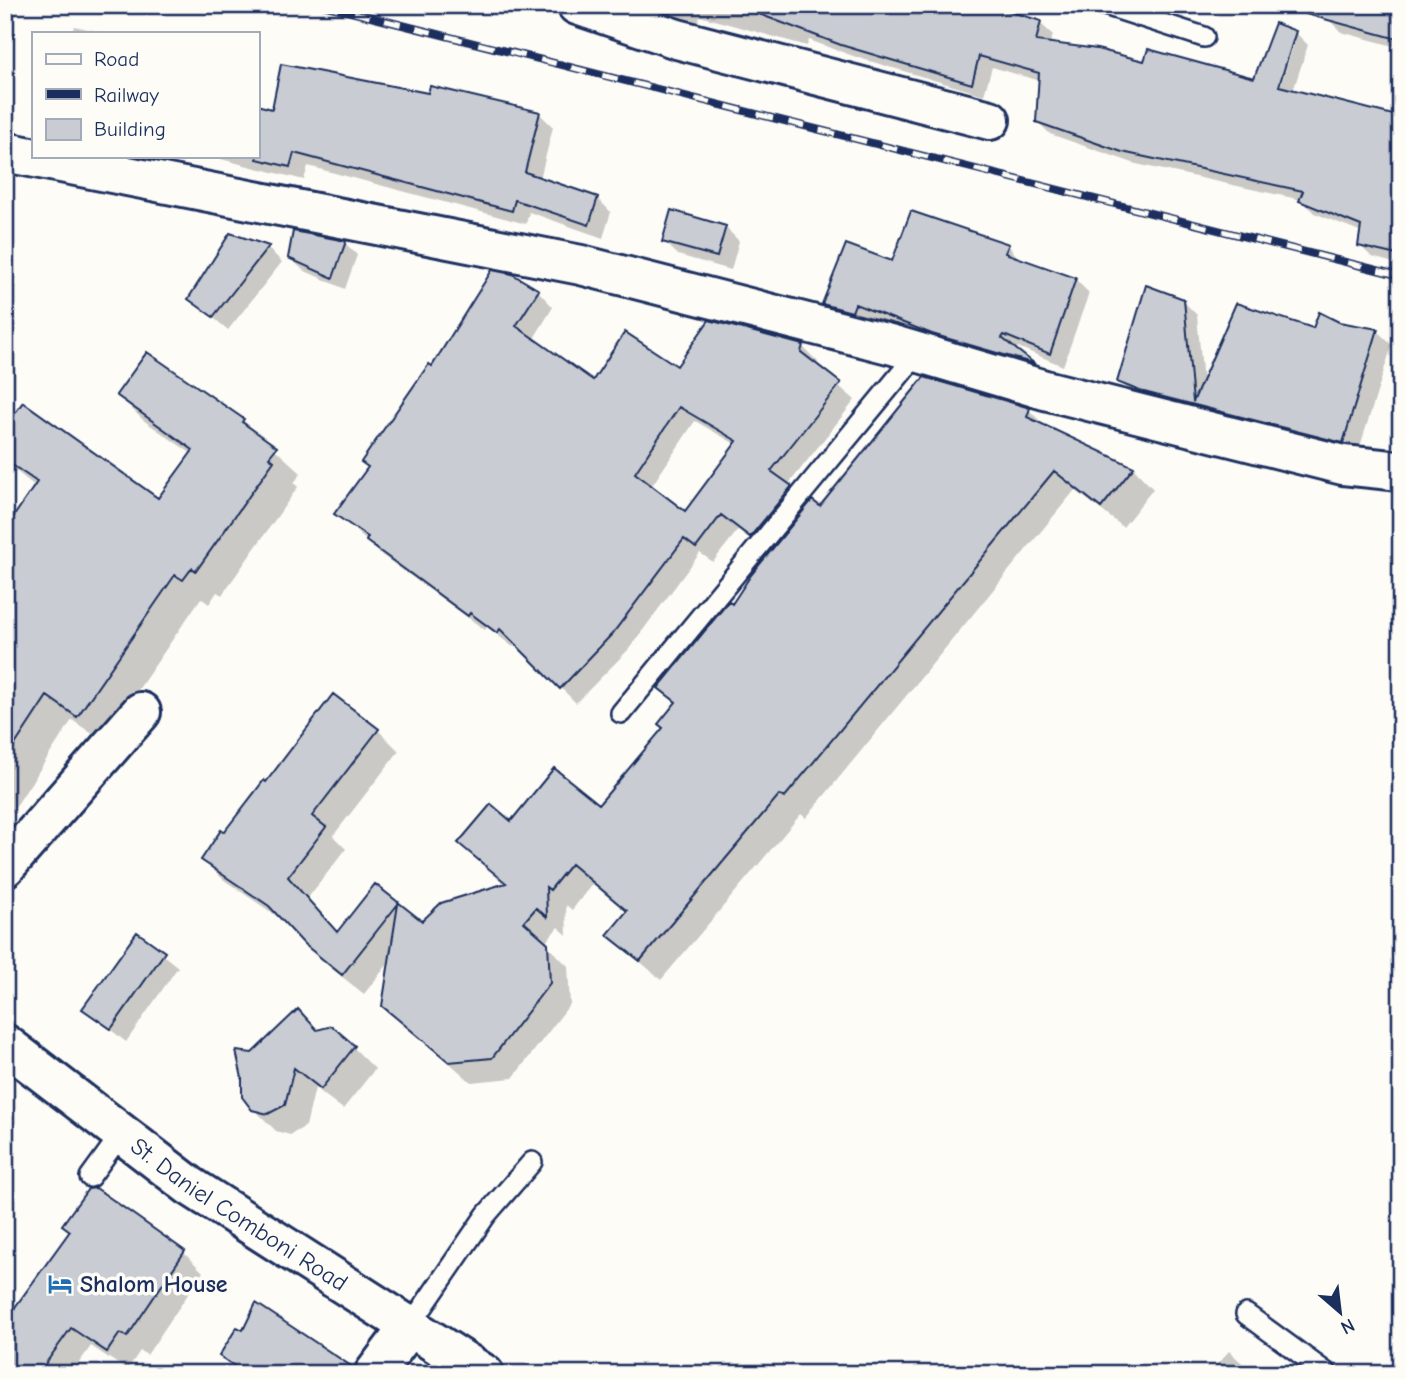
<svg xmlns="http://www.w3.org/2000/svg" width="1406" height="1379" viewBox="0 0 1406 1379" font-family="'Comic Neue',sans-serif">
  <rect width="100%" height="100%" fill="#fdfcf7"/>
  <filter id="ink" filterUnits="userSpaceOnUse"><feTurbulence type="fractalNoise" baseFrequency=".0143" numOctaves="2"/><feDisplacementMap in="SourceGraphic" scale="14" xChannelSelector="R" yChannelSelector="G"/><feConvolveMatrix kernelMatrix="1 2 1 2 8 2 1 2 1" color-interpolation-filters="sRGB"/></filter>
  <g filter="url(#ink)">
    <path fill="#0003" fill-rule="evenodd" d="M625,5H983L1040,23L1053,35L1050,44L1255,80L1295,32L1308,45L1293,91L1401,118V265L1372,257L1359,245L1362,232L1314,213L1302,200L1136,164L1050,134L1037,121L1040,81L992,67L984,95L856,57L809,40L807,46L700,16L696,29ZM1293,37H1296L1278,94L1275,93Z
      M1401,6V48L1341,32L1329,20Z
      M74,26L106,33H72Z
      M430,95L539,113L553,127L540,179L597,198L611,212L603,238L529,212L526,224L308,166L304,180L209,156H257L274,111Z
      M725,227L739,241L731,270L678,255L664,241Z
      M345,243L357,255L345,289L303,270L290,258Z
      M1008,245L1020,260L1076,280L1089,293L1063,366L1018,347L1016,351L1044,375L947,347L869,317L866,324L838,317L824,304L893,263Z
      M268,248L282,262L228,330L190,298Z
      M538,291L553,307L533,340L594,383L802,346L818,362L816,366L855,400L788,485L807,503L767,551L738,530L713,562L700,553L629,649L576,703L516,643L513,647L487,627L485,630L383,556L337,514L432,369ZM695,421L737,445L685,514L651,487Z
      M1183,301L1197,315L1203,382L1314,330L1339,324L1377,331L1392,345L1357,456L1133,395L1119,381Z
      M925,379L1029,410L1048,429L1133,468L1153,489L1123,527L1075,490L806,818L801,814L661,980L610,935L628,913L593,883L572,910L566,905L567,935L558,927L545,943L568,966L570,1004L513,1078L471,1082L384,1005L391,960L364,994L327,965L287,923L224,880L203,860L333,697L378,730L399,751L333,836L346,849L307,899L338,933L376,886L422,923L507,885L461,843L511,824L599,806L665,729L676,704L660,687L820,508Z
      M118,395L243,420L301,473L294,483L298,487L222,595L217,592L209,604L201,598L103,741L72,720L5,823V531L36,487L5,462V430L158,501L192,454L143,420Z
      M137,934L178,967L126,1042L85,1009Z
      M353,1047L375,1069L343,1109L315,1088L306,1126L290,1135L276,1131L254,1109L252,1054Z
      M64,1225L184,1253L203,1272L147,1355L140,1351L127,1370L91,1346L71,1374H5V1304L14,1311L71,1232Z
      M1229,1351L1254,1374H1208Z
      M221,1355L344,1364L354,1374H243Z"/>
    <path fill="#c9ccd3" stroke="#1b2f5e" stroke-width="2" fill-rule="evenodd" d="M743,5H989L1041,21L1036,41L1097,49L1144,61L1148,49L1254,78L1275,23L1296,31L1279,86L1401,117V256L1358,246L1361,226L1299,201L1303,191L1122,152L1036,122L1039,73L979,56L972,84L841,45L743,8Z
      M1307,5H1401V40L1306,14Z
      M281,64L428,93L430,86L540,112L525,172L598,197L589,225L515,200L512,211L294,153L290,167L257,159V105L272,109Z
      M671,210L726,226L717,257L662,242Z
      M911,211L1009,244L1005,253L1076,278L1050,354L1004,335L1002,338L1035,364L932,334L855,304L852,312L822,304L846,244L892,261Z
      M293,231L346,241L333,278L288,258Z
      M230,233L269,246L213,317L188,299Z
      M492,270L512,274L539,290L516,326L593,380L625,332L677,366L709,320L803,345L801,352L841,383L771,471L792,486L750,537L721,515L696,548L684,539L613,633L560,689L500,629L497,633L470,613L468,616L366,541L368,537L334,514L368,467L361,462L429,364L432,366ZM679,407L737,441L685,511L635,473Z
      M1146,285L1184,299L1193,402L1236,303L1313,328L1319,312L1339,322L1378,329L1343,443L1140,391L1117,382Z
      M147,352L244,419L242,422L277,447L269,457L274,461L196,571L192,568L183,580L175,575L77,717L47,696L5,760V529L37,482L5,460V427L23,402L158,498L193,450L116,395Z
      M924,377L1030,408L1027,417L1134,467L1101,508L1054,471L784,798L779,795L640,961L607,935L627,911L571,864L550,890L546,887L547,917L536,908L524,922L548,943L550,983L492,1058L449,1062L382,1006L398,904L342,975L304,944L269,906L201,860L221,830L224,832L264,780L266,782L333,694L379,729L312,816L326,827L288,877L337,932L375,884L422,921L441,903L506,883L458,843L491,804L511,821L554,768L599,804L663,728L658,724L676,702L658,688L729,601L732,604L751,575L812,500L820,506Z
      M137,932L165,952L111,1029L82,1009Z
      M298,1009L317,1030L332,1026L355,1046L321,1089L294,1068L285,1105L268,1114L252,1110L242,1097V1078L236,1051L252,1053Z
      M96,1188L185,1251L127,1337L120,1333L107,1352L71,1328L38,1374H5V1321L70,1231L62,1225L88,1189Z
      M256,1303L354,1368L353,1374H247L219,1356L237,1327L243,1330Z"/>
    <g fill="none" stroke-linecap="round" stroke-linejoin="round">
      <g stroke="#1b2f5e" stroke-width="24">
        <path id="lane" d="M1105,5L1204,37
          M621,713L917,354
          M90,1177L122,1133
          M1246,1314L1328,1374
          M410,1326L486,1215L532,1162"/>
      </g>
      <g stroke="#1b2f5e" stroke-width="44">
        <g id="street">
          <path d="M577,5L677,39L990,120"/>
          <path d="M5,152L581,265L893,345L1045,390L1343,465L1401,471"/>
          <path d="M5,867L141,712"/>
          <path id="s1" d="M5,1044L190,1186L484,1374"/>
          <path d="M374,1374L410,1326"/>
        </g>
      </g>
      <use href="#lane" stroke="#fdfcf7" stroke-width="19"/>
      <use href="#street" stroke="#fdfcf7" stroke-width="38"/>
      <g stroke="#1b2f5e" stroke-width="8">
        <path id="rail" d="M323,5L1401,276"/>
      </g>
      <use href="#rail" stroke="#fdfcf7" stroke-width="5" stroke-dasharray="16" stroke-linecap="butt"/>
    </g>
  </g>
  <defs>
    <g id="hotel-bare" transform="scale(1.89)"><path d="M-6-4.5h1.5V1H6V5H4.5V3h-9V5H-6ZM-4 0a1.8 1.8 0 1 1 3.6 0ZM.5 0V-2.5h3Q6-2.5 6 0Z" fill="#1f6fb2" stroke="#fdfcf7" stroke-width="2.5" paint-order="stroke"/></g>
  </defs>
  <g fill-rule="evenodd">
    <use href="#hotel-bare" x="60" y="1284"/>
  </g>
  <g text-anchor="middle" stroke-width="7" stroke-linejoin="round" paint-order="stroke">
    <g font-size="24" fill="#1b2f5e" stroke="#fdfcf7">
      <text dy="8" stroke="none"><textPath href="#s1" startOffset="290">St. Daniel Comboni Road</textPath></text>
    </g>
    <g font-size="24" font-weight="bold" fill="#1b2f5e" stroke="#fdfcf7" text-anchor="start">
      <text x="80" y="1292">Shalom House</text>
    </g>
  </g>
  <rect width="1406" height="1379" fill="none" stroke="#fdfcf7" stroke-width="28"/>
  <rect x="14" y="14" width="1378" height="1351" fill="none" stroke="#1b2f5e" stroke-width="2.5" filter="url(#ink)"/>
  <rect x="32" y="32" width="228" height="126" fill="#fdfcf7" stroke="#a3aaba" stroke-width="2"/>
  <rect x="46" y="54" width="35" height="10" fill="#fdfcf7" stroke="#a3aaba" stroke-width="2"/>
  <text x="94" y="66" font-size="21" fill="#1b2f5e">Road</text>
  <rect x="46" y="89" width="35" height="10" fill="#1b2f5e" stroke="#a3aaba" stroke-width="2"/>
  <text x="94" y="102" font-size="21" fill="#1b2f5e">Railway</text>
  <rect x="46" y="119" width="35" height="21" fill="#c9ccd3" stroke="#a3aaba" stroke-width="2"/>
  <text x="94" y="136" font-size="21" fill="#1b2f5e">Building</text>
  <g transform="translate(1340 1312) rotate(152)" stroke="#fdfcf7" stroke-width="5" paint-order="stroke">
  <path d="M0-5L12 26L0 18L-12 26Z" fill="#1b2f5e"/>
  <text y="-10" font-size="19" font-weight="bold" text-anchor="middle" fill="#1b2f5e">N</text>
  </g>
</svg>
